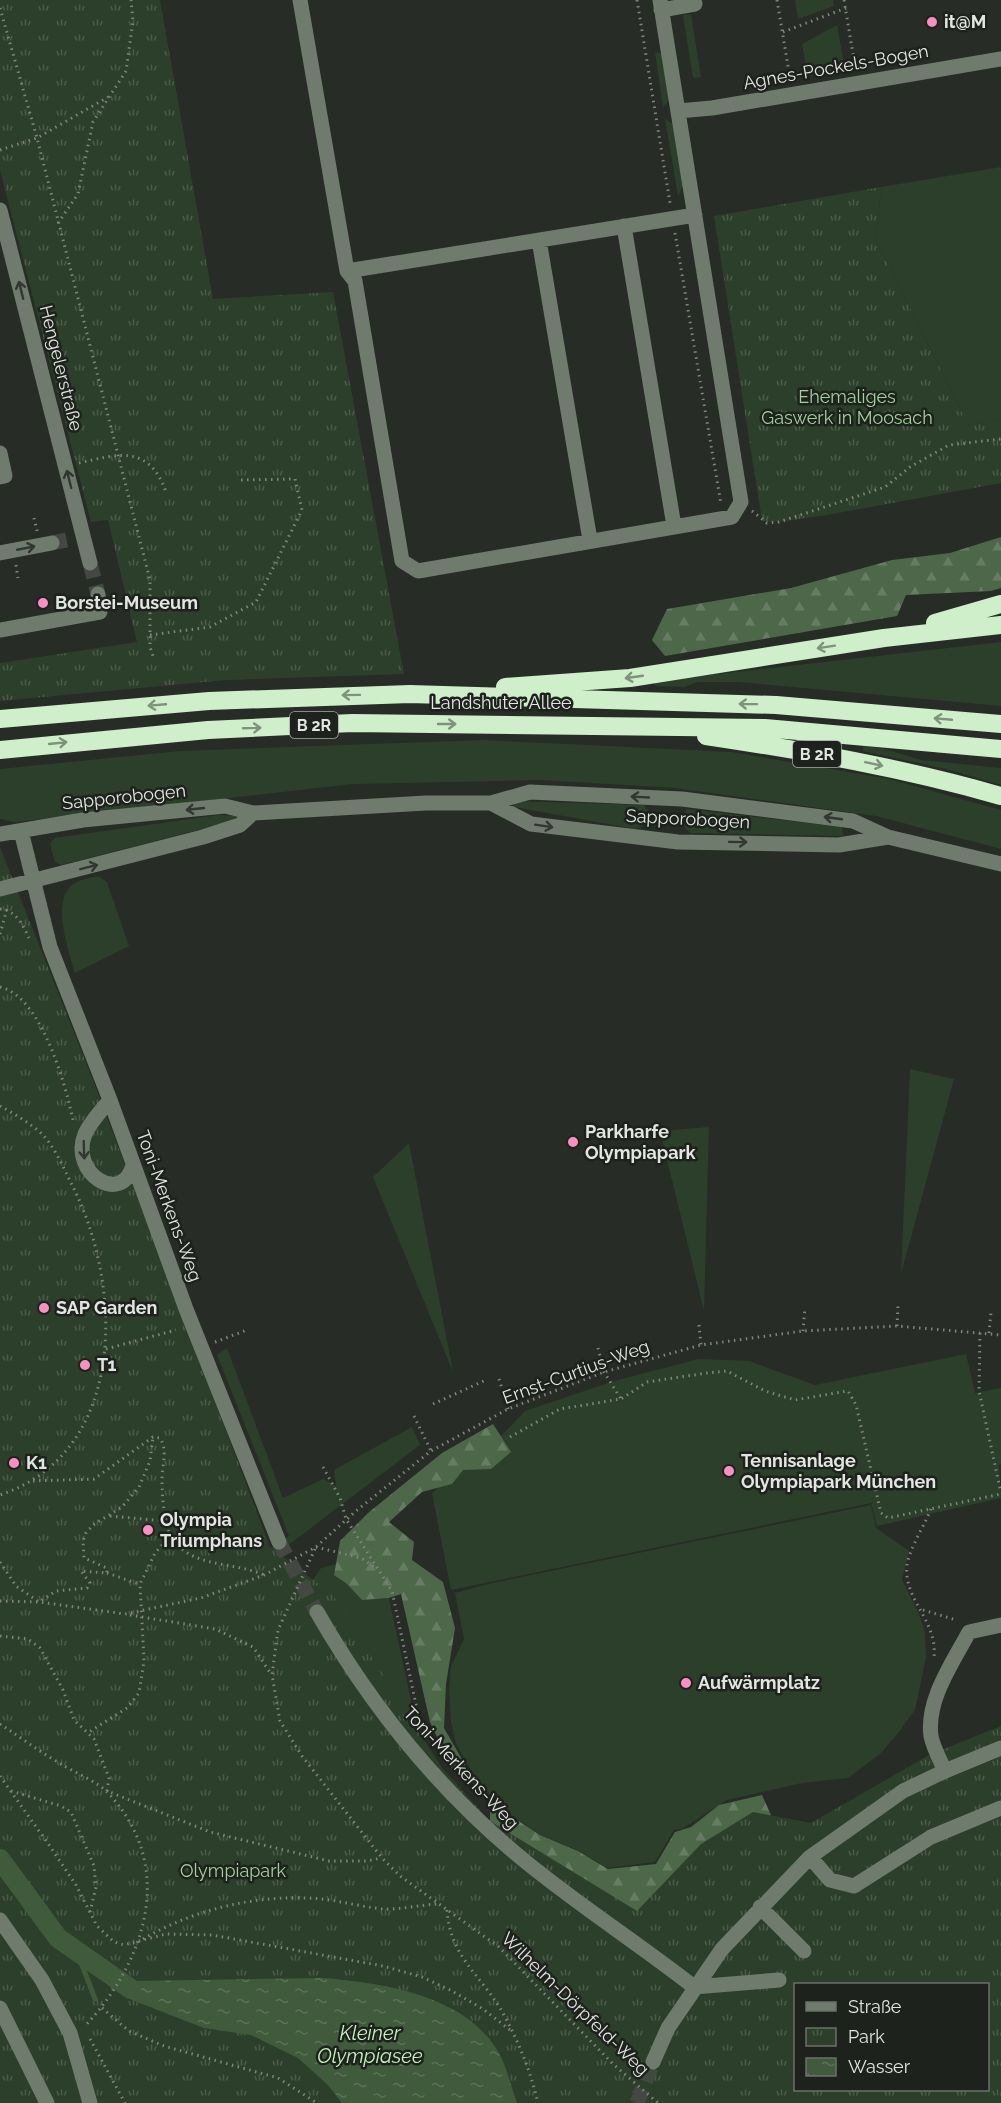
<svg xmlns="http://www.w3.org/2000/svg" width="1001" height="2103" viewBox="0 0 1001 2103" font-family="Raleway,sans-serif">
  <defs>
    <pattern id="forest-firs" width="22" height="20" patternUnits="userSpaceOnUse" patternTransform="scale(1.5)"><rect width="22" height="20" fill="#4d6849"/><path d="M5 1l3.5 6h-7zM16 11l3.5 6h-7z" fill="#667d63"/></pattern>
    <pattern id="park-tufts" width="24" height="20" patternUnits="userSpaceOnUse" patternTransform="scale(1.5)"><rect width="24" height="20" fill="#2c3f2a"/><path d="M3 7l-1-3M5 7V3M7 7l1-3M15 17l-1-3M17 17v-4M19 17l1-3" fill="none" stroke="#4a5b49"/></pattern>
    <pattern id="water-ripples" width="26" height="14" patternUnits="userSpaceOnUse" patternTransform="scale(1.5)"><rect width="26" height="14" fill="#405b3c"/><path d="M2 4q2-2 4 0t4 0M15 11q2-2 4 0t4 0" fill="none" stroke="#5b7258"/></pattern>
  </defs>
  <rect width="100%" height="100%" fill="#272c26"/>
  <path fill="#2c3f2a" d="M795,0H833L834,6L798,19Z
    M691,14L701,77L693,78L683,15Z
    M837,25L845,70L808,76L802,44Z
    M655,52L662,54L669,99L663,108Z
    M665,119L673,124L684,183L678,196Z
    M1001,167V419L968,425L876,239L881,187Z
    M1001,642V706L738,682H697L685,687L655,686V681Z
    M483,740L732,752L889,779L1001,810V849L876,816L675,788L542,780L353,784L15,822L0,819V769L180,751Z
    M863,746L882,748L921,760L1001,768V785L950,770L863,751Z
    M513,801L644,805L650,814L643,826L635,829L514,807Z
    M687,809L842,827L843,836L690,833L680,822Z
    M219,815L239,816L229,822L61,865L55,862L50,844L54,838Z
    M98,876L107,882L129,946L75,973C69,951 49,898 75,883C81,879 91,878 98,876Z
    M910,1069L954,1079L901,1274Z
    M709,1127L704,1311L660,1131Z
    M409,1143L453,1372L373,1177Z
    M227,1348L283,1498L323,1479L336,1486L334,1470L412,1427L420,1445L257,1569L268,1550L289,1536L217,1355Z
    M966,1354L975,1393L1001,1388V1464L999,1465L1001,1498L877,1526L871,1503L451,1590L432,1493L503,1434L525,1411L614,1381L699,1359L749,1361L815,1385Z
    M871,1505L876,1528L909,1551L902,1580L919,1614L925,1632L926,1657L915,1710L899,1732L880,1754L848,1778L802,1783L727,1800L682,1829L674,1830L655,1862L608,1868L577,1850L539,1834L500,1807L479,1784L456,1744L451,1722L449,1690L451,1666L464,1639L455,1593L488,1584Z
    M336,1564L334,1575L347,1584L362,1600L389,1598L420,1742L309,1586L321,1568Z"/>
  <path fill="url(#forest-firs)" d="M1001,537V588L991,591L906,595L897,616L665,656L652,640L667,609L791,588L892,560L950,553Z
    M493,1424L511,1452L491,1469L463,1470L452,1484L422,1492L389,1522L414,1542L412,1560L443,1582L455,1628L446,1684L444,1728L478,1787L452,1769L430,1722L401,1594L389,1598L362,1600L347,1584L334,1575L340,1541L368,1513L442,1453Z
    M762,1795L771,1815L741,1836L646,1927L490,1821V1812L499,1808L540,1835L578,1851L608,1869L656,1864L675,1832L691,1827L719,1805Z"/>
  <path fill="url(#park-tufts)" fill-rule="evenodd" d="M0,0H160L213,299L333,292L404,674L226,680L0,701V663L137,642L108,520L91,522L0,170Z
    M881,187L876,239L968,425L1001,419V483L827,515L779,522L762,521L714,216Z
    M0,847L91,1075L270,1547L333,1595L442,1768L490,1821L637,1911L701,1844L753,1812L811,1823L929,1755L1001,1726V2103H0ZM796,1984H988V2090H796Z"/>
  <path fill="url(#water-ripples)" d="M323,1978C385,1983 472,1996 502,2059C508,2073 512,2089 517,2103H342L328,2085L298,2058L251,2035L204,2028L127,1998L134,1981Z"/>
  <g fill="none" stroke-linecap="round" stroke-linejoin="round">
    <path stroke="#405b3c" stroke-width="5" d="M77,1952L95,1999"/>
    <path stroke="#405b3c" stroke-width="20" d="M0,1859L58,1938L131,1989"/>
    <path stroke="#434842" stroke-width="15" stroke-dasharray="15 8" stroke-linecap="butt" d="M52,543L71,539
      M90,563L98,594
      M279,1542L317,1612
      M637,2103L653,2062"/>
    <path stroke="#80847f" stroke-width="3" stroke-dasharray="1.5 4.5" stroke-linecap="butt" d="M637,0L670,203
      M777,0L790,78
      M844,0L855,66
      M0,8L37,138L150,580V647L154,659
      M783,32L846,8
      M0,150L37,138L108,97
      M58,223L78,194L93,122L126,71L133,21L131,0
      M675,233L721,504
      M79,463C118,454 149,444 166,492
      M752,511L767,523L779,522L885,487L910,467L949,445L1001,439
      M34,518L37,531
      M16,565L18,578
      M150,635L210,627L256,602L302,510L295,479L239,480
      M0,909C16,910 23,925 29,938
      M0,934L7,909
      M0,987C41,996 65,1083 73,1120
      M0,1106C13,1113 30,1123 42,1134C53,1145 63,1166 70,1181C123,1281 130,1451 0,1495
      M699,1325L701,1345
      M897,1326L898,1306
      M803,1331L805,1308
      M980,1333L979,1391L1001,1493
      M989,1333L991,1312
      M215,1342L247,1330
      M598,1348L604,1372L621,1399
      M106,1349L176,1330
      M499,1379L508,1409
      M433,1404L486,1380
      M414,1416L431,1451
      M510,1437L560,1409L621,1399L647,1382L707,1373L727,1371L765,1391L795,1400L848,1391L856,1405L881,1513L888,1518L1001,1494
      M323,1467L340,1498L346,1519L392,1591L422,1733
      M33,1481L94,1479L153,1437L160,1438C168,1450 162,1465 162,1479C162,1498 164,1518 170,1536L155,1553L140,1584L144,1661L139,1693L127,1708L89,1732
      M931,1509C925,1524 909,1550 907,1565C903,1600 938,1620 934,1658
      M110,1516L165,1521
      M170,1536C191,1569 233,1561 264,1575
      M316,1547L361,1558L376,1568
      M315,1549L278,1630L272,1675L280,1721L302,1756L382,1858L400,1876L499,1947L613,2064L658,2103
      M0,1562L16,1586L39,1602L56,1591L87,1588L90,1583L81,1571L107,1573V1568L84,1558L83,1541L86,1533L93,1525L122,1507L139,1487L150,1461L153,1437
      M107,1573L139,1584
      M0,1601L39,1602L125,1614L201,1598L264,1575L316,1547L356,1511L431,1451L508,1409L604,1372L701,1345L803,1331L897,1326L1001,1335
      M923,1610L956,1620
      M130,1615L215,1629L253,1647L271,1674
      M0,1636L28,1639L40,1648L63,1690L74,1720L94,1739L109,1778L107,1791L210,1832L329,1861H366L382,1858
      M0,1724C20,1737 40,1752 61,1764C75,1773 97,1781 108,1793C177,1866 146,1961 85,2026
      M0,1776L49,1845L76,1885L97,1926L114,1942L124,1945L166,1934L212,1935L383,1966L422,1977L450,1990L483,2009L510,2030
      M11,1791L61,1806L71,1812L94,1866L96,1887L90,1912
      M447,1910C450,1959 485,1978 505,2017C520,2045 531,2073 538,2103
      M143,1939C191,1911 250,1896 305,1898C331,1898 356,1906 382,1909C399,1910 419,1905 437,1904
      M102,2008L129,2031L164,2046L278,2078L317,2103
      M90,2039L125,2103"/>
    <path stroke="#6f7b6d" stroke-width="15" d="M300,0L347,271
      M660,0L741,502L732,517L418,571L402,561L355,281L347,271L695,215
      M661,10L695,4
      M678,111L712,108L1001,59
      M0,210L90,563
      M624,226L674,526
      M539,240L590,540
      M0,453L5,476L0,477
      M0,553L52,543
      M0,630L100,612L98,594
      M491,803L531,824L678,842L839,845L888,837
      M21,831L50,947L110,1100L186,1309L279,1542
      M0,834L83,820L225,806L253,813L426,803H491L530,792L682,799L853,821L888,837L1001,864
      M0,889L203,837L240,825L253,813
      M110,1100C102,1110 91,1121 85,1134C69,1173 122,1207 133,1165
      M317,1612C371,1706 441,1793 526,1862C580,1906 639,1944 694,1987
      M945,1771C940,1760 933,1747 931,1736C926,1700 953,1662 969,1632L1001,1625
      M810,1857L830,1880L854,1886L931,1837L1001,1808
      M760,1907L804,1951
      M0,1920L42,1980L70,2033L90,2103
      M694,1987L779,1980
      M0,2008L47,2103
      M653,2062L668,2028L722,1949L810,1857L903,1791L945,1771L1001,1748"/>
    <path stroke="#cfeeca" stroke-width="18" d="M935,623L1001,604
      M505,687L630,678L884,638L1001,625
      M0,719L209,701L410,694L776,705L1001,724
      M706,736C806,751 904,768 1001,796
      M0,750L208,730L352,723L765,728L1001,749"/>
  </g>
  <defs><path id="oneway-shaft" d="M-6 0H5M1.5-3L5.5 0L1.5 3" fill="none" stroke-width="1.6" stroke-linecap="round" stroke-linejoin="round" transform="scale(1.5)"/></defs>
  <g stroke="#323831">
    <use href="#oneway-shaft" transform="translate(21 290) rotate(-104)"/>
    <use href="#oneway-shaft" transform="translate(69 479) rotate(-104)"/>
    <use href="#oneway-shaft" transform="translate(26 548) rotate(-11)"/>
    <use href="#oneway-shaft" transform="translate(640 797) rotate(-177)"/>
    <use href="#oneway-shaft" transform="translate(195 809) rotate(174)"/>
    <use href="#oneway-shaft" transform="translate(833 818) rotate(-172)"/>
    <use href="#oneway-shaft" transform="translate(544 826) rotate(9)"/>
    <use href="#oneway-shaft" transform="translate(738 842) rotate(1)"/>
    <use href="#oneway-shaft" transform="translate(89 867) rotate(-14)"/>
    <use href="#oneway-shaft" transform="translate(84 1150) rotate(88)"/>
  </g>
  <g stroke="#7f927c">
    <use href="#oneway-shaft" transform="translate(826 647) rotate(171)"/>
    <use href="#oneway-shaft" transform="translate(634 677) rotate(172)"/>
    <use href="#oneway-shaft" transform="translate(351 695) rotate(179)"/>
    <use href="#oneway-shaft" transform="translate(748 704) rotate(-179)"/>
    <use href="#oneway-shaft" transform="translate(157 705) rotate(175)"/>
    <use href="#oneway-shaft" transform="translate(943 719) rotate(-175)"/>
    <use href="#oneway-shaft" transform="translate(447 724)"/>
    <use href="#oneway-shaft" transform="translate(252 728) rotate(-2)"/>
    <use href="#oneway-shaft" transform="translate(58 743) rotate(-6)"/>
    <use href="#oneway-shaft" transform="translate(874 764) rotate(12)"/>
  </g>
  <g fill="#fc8fc2" stroke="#1e221d" stroke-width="2">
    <circle cx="932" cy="22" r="6"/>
    <circle cx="43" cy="603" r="6"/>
    <circle cx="573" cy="1142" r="6"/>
    <circle cx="44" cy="1308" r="6"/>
    <circle cx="85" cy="1365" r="6"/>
    <circle cx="14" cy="1463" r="6"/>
    <circle cx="729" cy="1471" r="6"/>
    <circle cx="148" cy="1530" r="6"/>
    <circle cx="686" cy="1683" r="6"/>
  </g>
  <g text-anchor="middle" stroke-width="5" stroke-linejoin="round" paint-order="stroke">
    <g fill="#1e221d" stroke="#a7aaa6" stroke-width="1.5">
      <rect x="290" y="712" width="48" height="26" rx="4.5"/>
      <rect x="793" y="741" width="48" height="26" rx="4.5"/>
    </g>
    <g font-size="16" font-weight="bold" fill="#e2e5e1">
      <text x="314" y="731">B 2R</text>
      <text x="817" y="760">B 2R</text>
    </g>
    <g font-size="18" font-weight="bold" fill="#e2e5e1" stroke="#1e221d" text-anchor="start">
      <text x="944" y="28">it@M</text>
      <text x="55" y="609">Borstei-Museum</text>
      <text x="585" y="1138">Parkharfe<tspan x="585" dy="21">Olympiapark</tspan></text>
      <text x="56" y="1314">SAP Garden</text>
      <text x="97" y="1371">T1</text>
      <text x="741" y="1467">Tennisanlage<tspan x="741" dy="21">Olympiapark München</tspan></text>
      <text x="26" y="1469">K1</text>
      <text x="160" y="1526">Olympia<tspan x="160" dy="21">Triumphans</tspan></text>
      <text x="698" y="1689">Aufwärmplatz</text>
    </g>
    <g font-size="18" fill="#e2e5e1" stroke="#1e221d">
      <text transform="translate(836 67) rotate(-10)" y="6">Agnes-Pockels-Bogen</text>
      <text transform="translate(61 368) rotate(76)" y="6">Hengelerstraße</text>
      <text x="501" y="709">Landshuter Allee</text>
      <text transform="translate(124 797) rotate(-6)" y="6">Sapporobogen</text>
      <text transform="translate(688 819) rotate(3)" y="6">Sapporobogen</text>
      <text transform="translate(169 1206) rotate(70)" y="6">Toni-Merkens-Weg</text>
      <text transform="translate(576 1372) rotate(-20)" y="6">Ernst-Curtius-Weg</text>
      <text transform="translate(461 1768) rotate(47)" y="6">Toni-Merkens-Weg</text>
      <text transform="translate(575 2004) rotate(44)" y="6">Wilhelm-Dörpfeld-Weg</text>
    </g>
    <g font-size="18" fill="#a3d19c" stroke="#1e221d">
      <text x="847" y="403">Ehemaliges<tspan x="847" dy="21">Gaswerk in Moosach</tspan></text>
      <text x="233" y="1877">Olympiapark</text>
    </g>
    <g font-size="20" font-style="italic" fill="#c3f2bb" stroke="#1e221d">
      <text x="370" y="2040">Kleiner<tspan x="370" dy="23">Olympiasee</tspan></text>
    </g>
  </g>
  <rect x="794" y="1983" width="195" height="108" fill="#1e221d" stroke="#6c706b" stroke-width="1.5"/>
  <rect x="806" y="2002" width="30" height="9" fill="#6f7b6d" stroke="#6c706b" stroke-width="1.5"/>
  <text x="848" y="2013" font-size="18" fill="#e2e5e1">Straße</text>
  <rect x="806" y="2028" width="30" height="18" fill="url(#park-tufts)" stroke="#6c706b" stroke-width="1.5"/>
  <text x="848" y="2043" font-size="18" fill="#e2e5e1">Park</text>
  <rect x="806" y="2058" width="30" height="18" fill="url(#water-ripples)" stroke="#6c706b" stroke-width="1.5"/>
  <text x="848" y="2073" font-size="18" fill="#e2e5e1">Wasser</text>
</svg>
